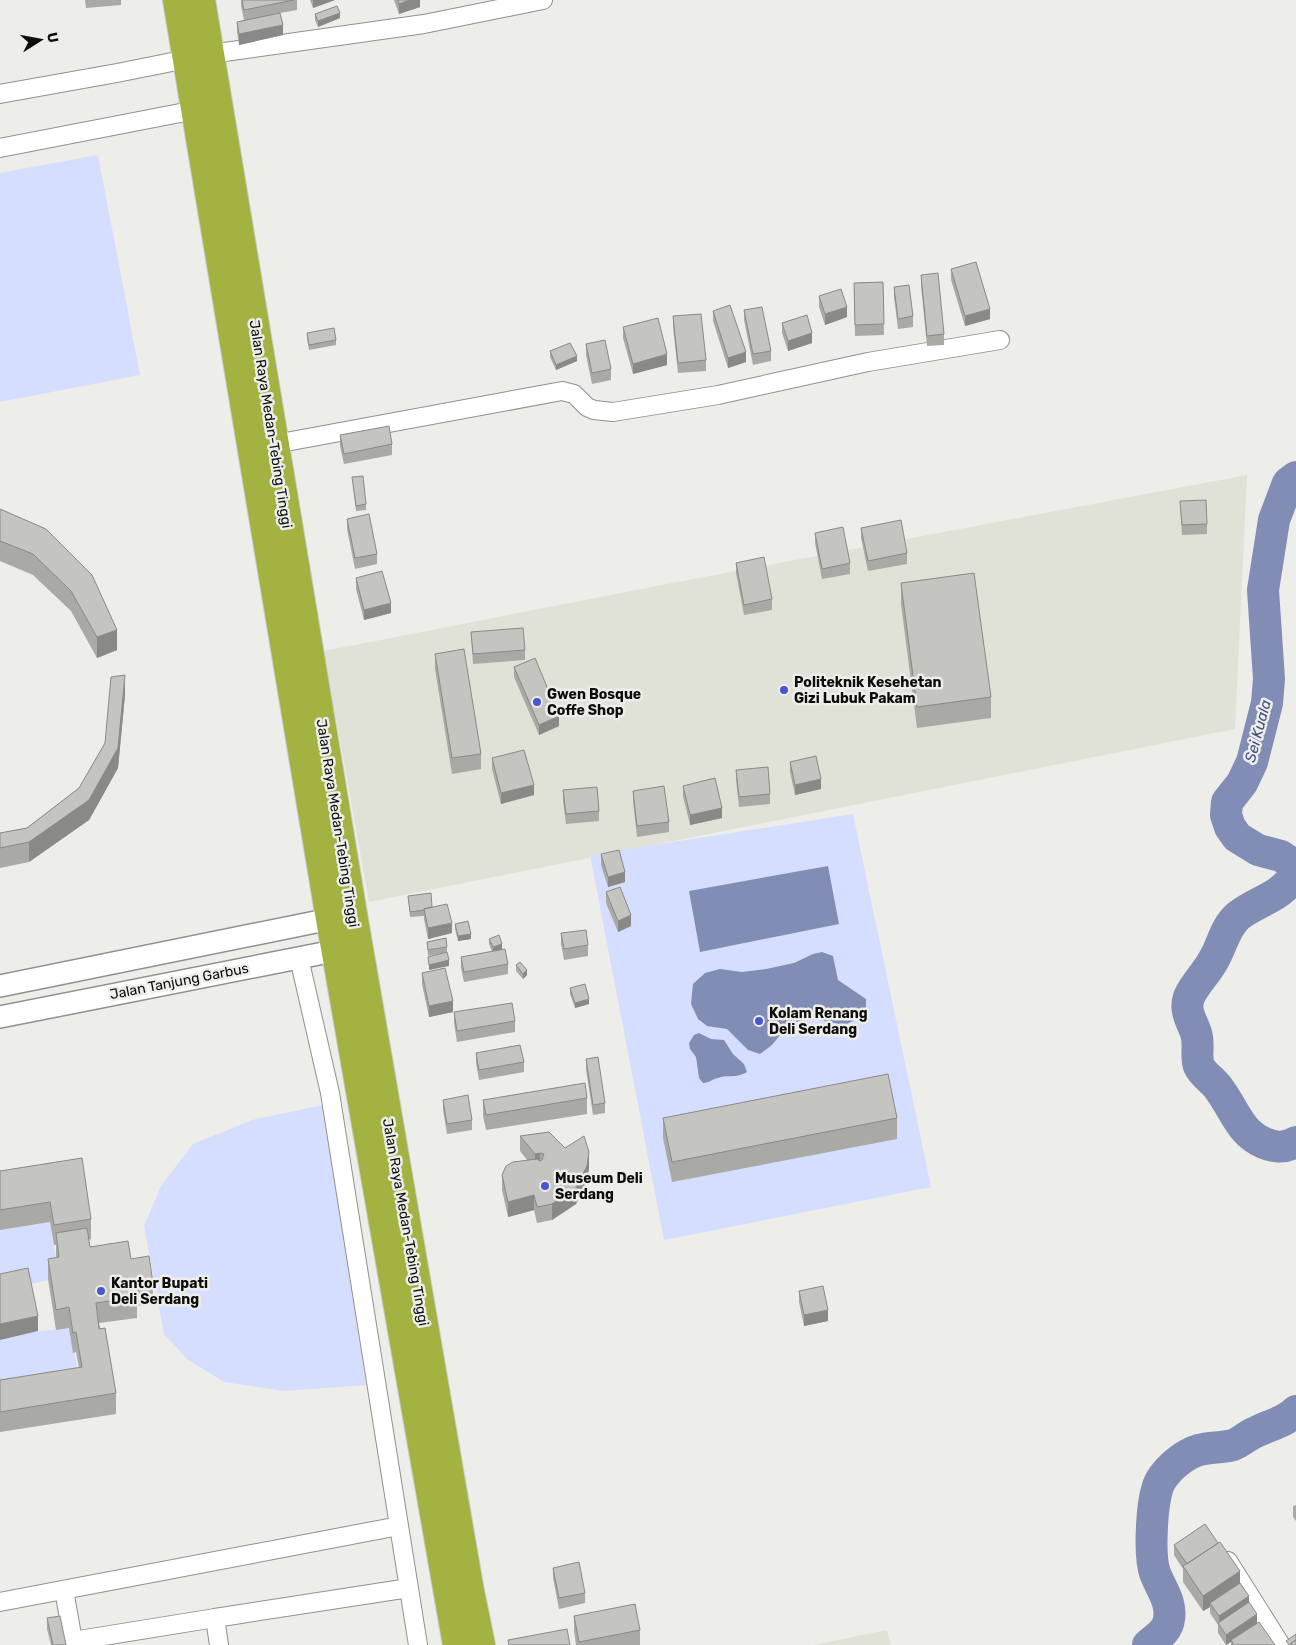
<svg xmlns="http://www.w3.org/2000/svg" width="1296" height="1645" viewBox="0 0 1296 1645" font-family="Rubik,sans-serif">
  <rect width="100%" height="100%" fill="#ededea"/>
  <path fill="#e0e2d8" d="M1247,475L1235,729L369,902L324,651L667,584Z
    M887,1630L891,1645H814Z"/>
  <path fill="#d5deff" d="M98,155L140,375L0,402V173Z
    M853,814L931,1187L664,1240L590,855Z
    M323,1105L366,1385L284,1391L224,1382L187,1359L164,1334L144,1226L161,1186L193,1144L252,1120Z
    M50,1222L59,1278L0,1290V1230Z
    M69,1328L82,1388L0,1401V1335Z"/>
  <path fill="#828db6" d="M828,866L839,924L700,952L689,891Z
    M822,952L833,956L838,980L866,999V1010L853,1021L844,1025L815,1019L799,1021L784,1030L772,1045L760,1054L748,1050L727,1029L707,1026L698,1019L691,1004L693,984L705,973L720,969L742,972L766,969L794,963L813,954Z
    M699,1033L711,1039L724,1040L733,1054L744,1064L747,1072C735,1079 729,1074 718,1078C712,1079 709,1083 703,1083L699,1078L696,1057L690,1049L689,1043L694,1035Z"/>
  <g fill="none" stroke-linecap="round" stroke-linejoin="round">
    <path stroke="#828db6" stroke-width="32" d="M1296,477L1288,483L1274,520L1263,590L1269,679L1267,703L1252,762L1242,783L1227,802L1226,815L1230,827L1237,837L1258,850L1281,856L1291,863L1295,874C1281,898 1258,900 1238,916C1225,927 1222,946 1214,959C1207,973 1195,983 1189,997C1184,1011 1192,1021 1196,1033C1200,1045 1195,1055 1199,1066C1203,1075 1214,1081 1219,1089C1235,1110 1239,1132 1264,1143C1276,1148 1284,1148 1296,1142
      M1148,1645C1156,1638 1168,1631 1169,1619C1172,1602 1161,1589 1155,1573C1149,1556 1151,1495 1161,1480C1169,1467 1185,1454 1199,1450C1210,1447 1222,1448 1233,1445C1241,1442 1248,1435 1256,1432C1270,1425 1285,1422 1296,1411"/>
    <g stroke="#90908d" stroke-width="20">
      <path id="minor" d="M210,54L424,24L543,0
        M0,94L117,73L187,59
        M0,148L206,108
        M275,444L562,391L574,394L587,407L594,410L613,412L718,395L868,362L1000,340
        M299,958L330,1093L418,1645
        M1228,1561L1281,1645
        M64,1590L73,1641
        M0,1602L399,1526
        M215,1618L409,1588
        M74,1645L73,1641L215,1618L219,1645"/>
    </g>
    <g stroke="#90908d" stroke-width="24">
      <path id="tertiary" d="M0,986L345,916
        M0,1017L349,948"/>
    </g>
    <g stroke="#cacaca" stroke-width="30">
      <path id="trunk" d="M177,0L330,919L457,1645
        M201,0L353,914L469,1586L481,1645"/>
    </g>
    <use href="#minor" stroke="#fff" stroke-width="18"/>
    <use href="#tertiary" stroke="#fff" stroke-width="21"/>
    <use href="#trunk" stroke="#a4b242" stroke-width="28"/>
  </g>
  <path fill="#a9a9a6" d="M85,0H121V5L86,8Z
    M241,0H297V10L280,13L283,35L239,45L237,32V22L244,20L241,6Z
    M310,0H335L313,8Z
    M394,0H420V7L399,14Z
    M315,14L340,18L318,27L315,20Z
    M951,269L990,319L965,326L951,280Z
    M921,275L944,334V345L927,346L921,286Z
    M883,282L884,335L855,336L854,283Z
    M894,287L913,316V327L898,329L894,297Z
    M819,296L847,317L825,325L819,307Z
    M744,310L771,351V361L753,365L744,320Z
    M713,311L746,362L728,368L713,321Z
    M673,316L706,360V371L678,373L673,327Z
    M782,323L812,343L788,351L782,333Z
    M623,327L667,365L633,374L623,338Z
    M307,333L336,340V345L309,350L307,338Z
    M586,344L611,369V380L592,384L586,355Z
    M550,351L577,361L556,370L550,357Z
    M340,435L392,444V455L344,464L340,446Z
    M352,477L366,504V510L356,511Z
    M1180,501L1207,524V534L1182,535Z
    M0,509L117,630V650L97,658L71,611L33,575L0,561Z
    M347,519L377,554V564L355,569L347,529Z
    M861,528L907,553V564L868,571L861,538Z
    M815,533L850,563V574L822,579L815,543Z
    M736,563L772,599V610L744,615L736,573Z
    M356,578L391,613L364,620L356,589Z
    M901,583L991,697V718L917,728L901,604Z
    M471,632L525,650V660L473,664Z
    M435,654L481,754V769L452,774L435,669Z
    M514,667L559,726L539,735L514,677Z
    M125,695L118,768L89,820L29,862L0,868V833L27,828L79,788L105,743Z
    M492,758L534,795L501,804L492,769Z
    M790,762L821,789L795,795L790,772Z
    M736,770L770,794V804L739,807L736,780Z
    M683,786L722,818L690,825L683,796Z
    M563,790L599,811V821L566,824L563,801Z
    M633,791L669,822V832L637,837L633,801Z
    M601,854L625,882L608,887L601,865Z
    M606,892L631,926L618,932L606,903Z
    M408,896L432,907L452,933L428,939L424,919V916L410,917Z
    M455,924L471,939L458,941L455,929Z
    M561,933L588,945V956L564,960L561,944Z
    M489,939L502,949L498,951L508,964V974L464,982L461,968V957L492,952L489,944Z
    M427,942L447,947V952L428,956Z
    M516,965L527,975L523,979L516,971Z
    M422,973L453,1012L429,1017L422,984Z
    M570,988L589,1004L575,1008L570,994Z
    M454,1012L515,1021V1032L457,1042L454,1023Z
    M476,1053L524,1062V1072L479,1080L476,1063Z
    M586,1059L605,1103V1113L593,1115L586,1070Z
    M587,1098V1114L486,1130L483,1116V1100Z
    M443,1100L472,1120V1130L447,1134L443,1110Z
    M663,1118H897V1139L672,1182L663,1138Z
    M520,1136L565,1148L589,1168L587,1182L576,1204L552,1220L537,1223L534,1210L508,1217L502,1190V1175L527,1160L520,1151Z
    M0,1171L91,1219V1239L89,1240L90,1247L131,1259L153,1283V1303L137,1306V1318L99,1323L116,1393V1414L0,1432V1380L79,1368L76,1352L73,1353L69,1328L56,1330L48,1279V1259L56,1258V1245H54L50,1222L0,1230Z
    M799,1291L828,1321L804,1326L799,1302Z
    M1296,1505V1521L1293,1517V1506Z
    M1174,1545L1240,1583L1249,1602L1257,1623L1275,1645H1231V1642L1226,1645L1218,1633V1625L1210,1613V1607L1203,1611L1183,1582V1569L1174,1555Z
    M553,1568L585,1593V1603L559,1609L553,1578Z
    M574,1616L640,1630V1645H576L574,1631Z
    M47,1618L66,1645H51L47,1629Z"/>
  <path fill="#898987" d="M313,0H335L313,8Z
    M410,0H420V7L399,14V4Z
    M340,13V18L318,27V21Z
    M283,25V35L239,45V34Z
    M847,307V317L825,325V314Z
    M990,309V319L965,326V316Z
    M812,333V343L788,351V341Z
    M746,352V362L728,368V358Z
    M667,354V365L633,374V364Z
    M577,356V361L556,370V365Z
    M391,603V613L364,620V610Z
    M117,630V650L97,658V637Z
    M125,675V695L118,768L89,820L29,862V842L118,748Z
    M559,716V726L539,735V725Z
    M821,779V789L795,795V785Z
    M534,785V795L501,804V793Z
    M722,808V818L690,825V815Z
    M625,872V882L608,887V877Z
    M631,915V926L618,932V921Z
    M452,923V933L428,939V928Z
    M471,934V939L458,941V936Z
    M502,944V949L493,952V947Z
    M449,960V966L429,970V965Z
    M527,970V975L523,979V974Z
    M589,999V1004L575,1008V1003Z
    M453,1001V1012L429,1017V1006Z
    M589,1152V1168L587,1182L576,1204L552,1220V1204Z
    M540,1153V1168L535,1170V1154Z
    M534,1195V1210L508,1217V1202Z
    M828,1310V1321L804,1326V1315Z
    M38,1316V1331L0,1340V1324Z
    M1240,1571V1587L1210,1603V1607L1203,1611V1596Z
    M1249,1596V1606L1219,1624V1616Z
    M1257,1614V1624L1226,1645V1635Z"/>
  <path fill="#c4c4c1" stroke="#898987" d="M242,0H294L244,10Z
    M398,0H410L399,4Z
    M337,6L340,13L318,21L315,14Z
    M280,13L283,25L239,34L237,22Z
    M976,262L990,309L965,316L951,269Z
    M938,273L944,334L927,336L921,275Z
    M883,282L884,324L855,325L854,283Z
    M909,285L913,316L898,319L894,287Z
    M841,289L847,307L825,314L819,296Z
    M730,305L746,352L728,358L713,311Z
    M762,307L771,351L753,354L744,310Z
    M701,314L706,360L678,363L673,316Z
    M807,315L812,333L788,341L782,323Z
    M658,318L667,354L633,364L623,327Z
    M334,328L336,340L309,345L307,333Z
    M605,340L611,369L592,373L586,344Z
    M570,343L577,356L556,365L550,351Z
    M389,426L392,444L344,454L340,435Z
    M363,476L366,504L356,506L352,477Z
    M1206,500L1207,524L1182,525L1180,501Z
    M0,509L46,529L92,575L117,630L97,637L71,591L33,554L0,541Z
    M369,514L377,554L355,558L347,519Z
    M901,520L907,553L868,561L861,528Z
    M843,527L850,563L822,569L815,533Z
    M764,557L772,599L744,605L736,563Z
    M382,571L391,603L364,610L356,578Z
    M974,573L991,697L917,707L901,583Z
    M523,628L525,650L473,654L471,632Z
    M464,649L481,754L452,758L435,654Z
    M535,658L559,716L539,725L514,667Z
    M125,675L118,748L89,800L29,842L0,848V833L27,828L79,788L105,743L111,677Z
    M524,750L534,785L501,793L492,758Z
    M816,756L821,779L795,785L790,762Z
    M768,767L770,794L739,797L736,770Z
    M715,778L722,808L690,815L683,786Z
    M664,786L669,822L637,826L633,791Z
    M597,787L599,811L566,814L563,790Z
    M619,850L625,872L608,877L601,854Z
    M620,887L631,915L618,921L606,892Z
    M431,893L432,907L424,909V910L410,912L408,896Z
    M447,904L452,923L428,928L424,909Z
    M468,921L471,934L458,936L455,924Z
    M586,930L588,945L564,949L561,933Z
    M499,935L502,944L493,947L489,939Z
    M446,938L447,947L428,950L427,942Z
    M505,949L508,964L464,972L461,957Z
    M447,952L449,960L429,965L428,957Z
    M520,962L527,970L523,974L516,965Z
    M445,968L453,1001L429,1006L422,973Z
    M585,984L589,999L575,1003L570,988Z
    M512,1003L515,1021L457,1031L454,1012Z
    M520,1045L524,1062L479,1070L476,1053Z
    M598,1057L605,1103L593,1105L586,1059Z
    M888,1074L897,1118L672,1162L663,1118Z
    M585,1083L587,1098L486,1115L483,1100Z
    M468,1095L472,1120L447,1124L443,1100Z
    M549,1132L565,1148L584,1136L589,1152L587,1166L576,1188L552,1204L537,1207L534,1195L508,1202L502,1175L506,1166L513,1162L537,1159L540,1161L542,1160L544,1154L540,1153L535,1154L520,1136Z
    M82,1158L91,1219L54,1225L50,1202L0,1210V1171Z
    M87,1228L90,1247L128,1241L131,1259L149,1256L153,1283L135,1286L137,1297L96,1303L99,1329L105,1328L116,1393L0,1412V1380L82,1367L76,1332L73,1333L69,1307L56,1310L48,1259L59,1257L56,1233Z
    M28,1268L38,1316L0,1324V1274Z
    M823,1286L828,1310L804,1315L799,1291Z
    M1205,1524L1218,1543L1187,1564L1174,1545Z
    M1220,1542L1240,1571L1203,1596L1183,1566Z
    M579,1562L585,1593L559,1598L553,1568Z
    M1240,1583L1249,1596L1219,1616L1210,1603Z
    M1249,1602L1257,1614L1226,1635L1218,1623Z
    M635,1604L640,1630L579,1642L574,1616Z
    M60,1616L66,1645H53L47,1618Z
    M1259,1622L1275,1645H1234L1231,1640Z
    M567,1629L570,1645H509L508,1640Z
    M1296,1634V1640L1291,1643V1645H1289L1286,1641Z
    M1296,1640V1645H1292L1291,1643Z"/>
  <g fill="#4857cc" stroke="#ededea" stroke-width="2">
    <circle cx="784" cy="690" r="5"/>
    <circle cx="537" cy="702" r="5"/>
    <circle cx="759" cy="1021" r="5"/>
    <circle cx="545" cy="1186" r="5"/>
    <circle cx="101" cy="1291" r="5"/>
  </g>
  <g text-anchor="middle" stroke-width="5" stroke-linejoin="round" paint-order="stroke">
    <g font-size="14" fill="#0d0d0c" stroke="#ededea">
      <text transform="translate(271 424) rotate(81)" y="5">Jalan Raya Medan-Tebing Tinggi</text>
      <text transform="translate(338 823) rotate(81)" y="5">Jalan Raya Medan-Tebing Tinggi</text>
      <text transform="translate(179 981) rotate(-11)" y="5">Jalan Tanjung Garbus</text>
      <text transform="translate(406 1222) rotate(80)" y="5">Jalan Raya Medan-Tebing Tinggi</text>
    </g>
    <g font-size="14" font-weight="bold" fill="#0d0d0c" stroke="#ededea" text-anchor="start">
      <text x="794" y="687">Politeknik Kesehetan<tspan x="794" dy="16">Gizi Lubuk Pakam</tspan></text>
      <text x="547" y="699">Gwen Bosque<tspan x="547" dy="16">Coffe Shop</tspan></text>
      <text x="769" y="1018">Kolam Renang<tspan x="769" dy="16">Deli Serdang</tspan></text>
      <text x="555" y="1183">Museum Deli<tspan x="555" dy="16">Serdang</tspan></text>
      <text x="111" y="1288">Kantor Bupati<tspan x="111" dy="16">Deli Serdang</tspan></text>
    </g>
    <g font-size="15" font-style="italic" fill="#424e86" stroke="#ededea">
      <text transform="translate(1258 731) rotate(-75)" y="5">Sei Kuala</text>
    </g>
  </g>
  <g transform="translate(40 40) rotate(79)" stroke="#ededea" stroke-width="4" paint-order="stroke">
  <path d="M0-4L9 19L0 12L-9 19Z" fill="#0d0d0c"/>
  <text y="-8" font-size="14" font-weight="bold" text-anchor="middle" fill="#0d0d0c">U</text>
  </g>
</svg>
